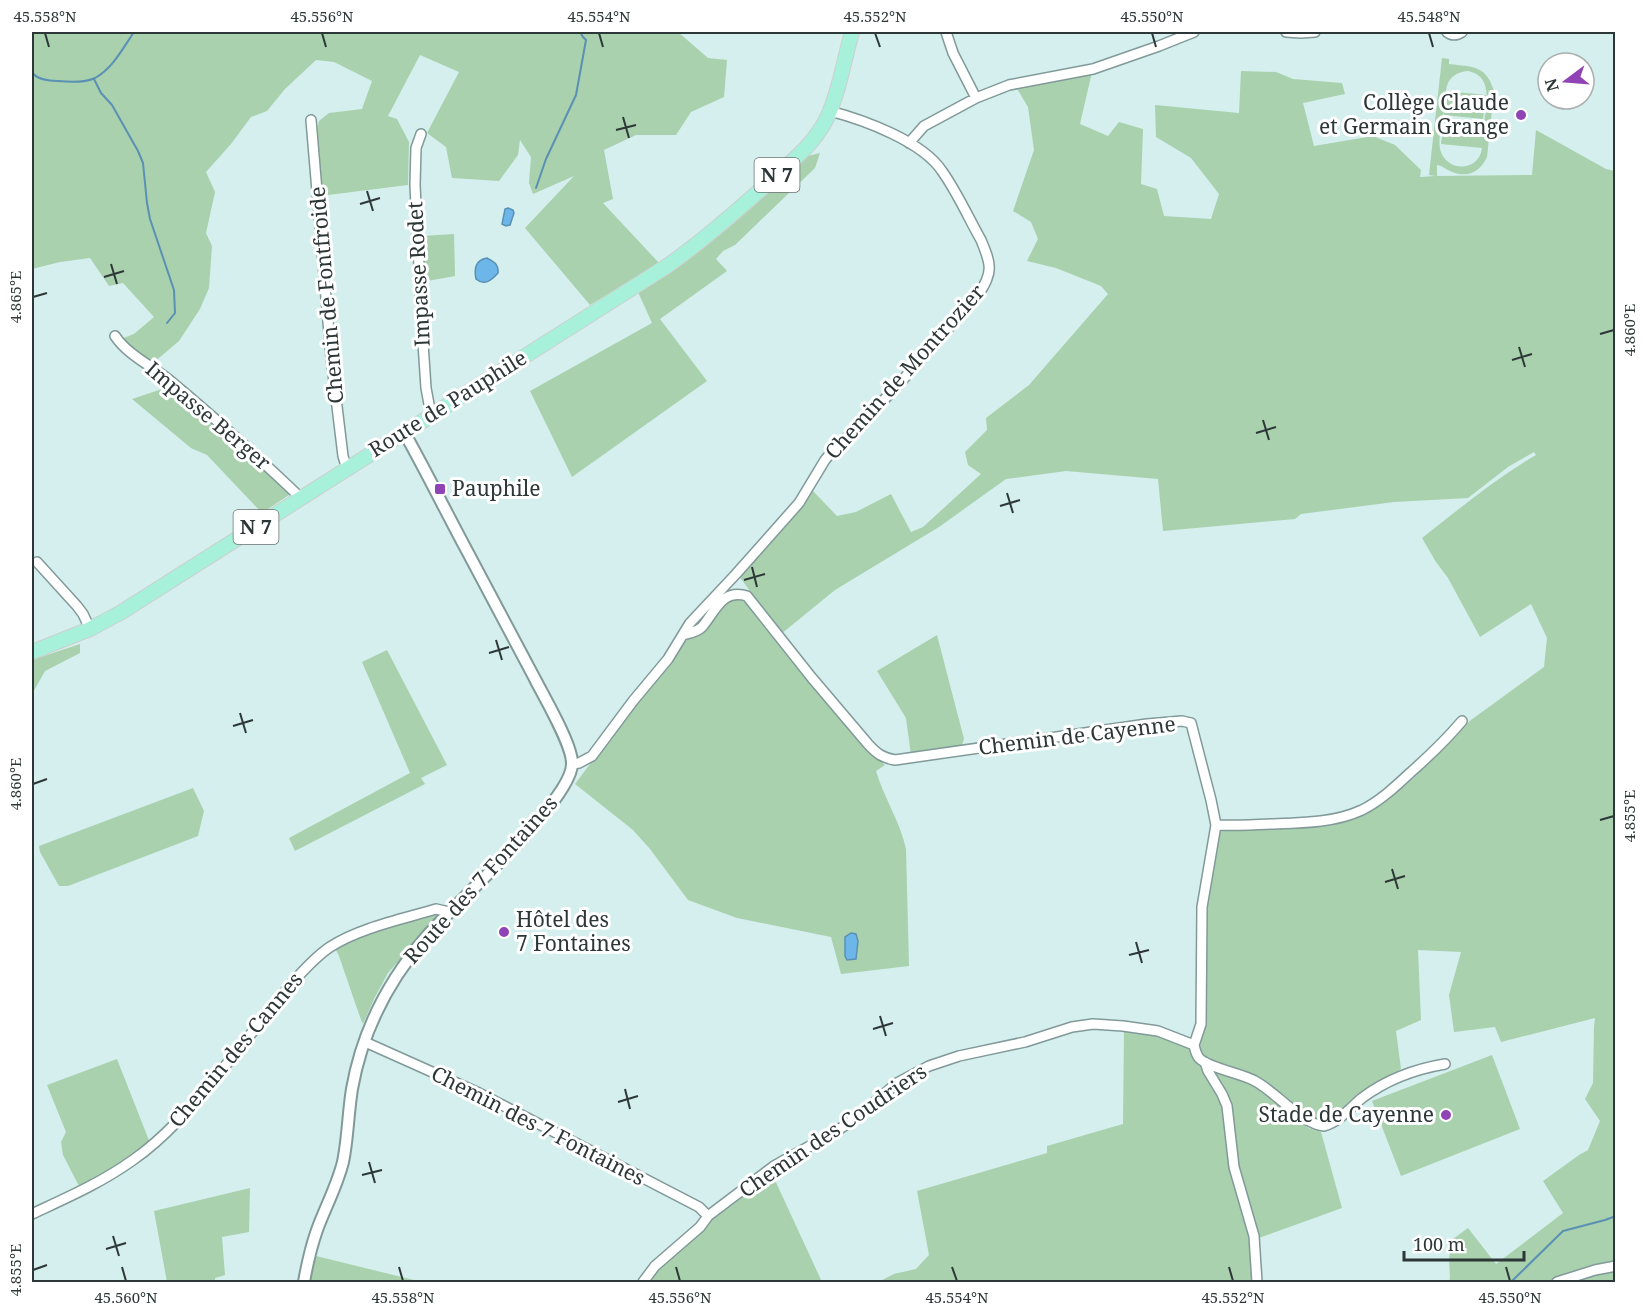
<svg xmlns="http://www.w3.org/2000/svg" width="1647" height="1314" viewBox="0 0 1647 1314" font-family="'Noto Serif',serif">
  <rect width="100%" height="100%" fill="#d4efee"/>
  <path fill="#a9d1ad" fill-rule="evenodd" d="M32,32H678L708,58L727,60L724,97L691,112L676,135H636L604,150L613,199L603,203L659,263L590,305L525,228L574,176L533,194L529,183L531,157L520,140L518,155L499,181L452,178L446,147L427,133L459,72L420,55L388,116L397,119L409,142L408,185L320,196L316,134L319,121L329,113L362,109L372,81L334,62L316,60L285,89L267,111L251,117L231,144L206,172L215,192L206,233L212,246L209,288L200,309L179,341L153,363L127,346L121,339L134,334L154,317L123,283L109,286L90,258L60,262L32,269Z
    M1442,58L1449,59V64C1473,67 1486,65 1494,91L1487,157C1480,172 1467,179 1450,171C1445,169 1443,166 1437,165V176L1532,175L1536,130L1606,169L1615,171V1282H1449L1450,1278L1449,1258L1453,1239L1468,1228L1496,1264L1563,1213L1543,1181L1579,1155L1588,1150L1600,1121L1585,1099L1593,1083L1594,1027L1595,1018L1501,1042L1495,1027L1454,1032L1449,995L1461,952L1418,950L1421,1020L1396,1031L1401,1069L1343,1110L1334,1118L1327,1121L1319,1122L1311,1119L1281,1094L1251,1074L1206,1058C1198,1050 1200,1044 1202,1034L1206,906L1216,840L1220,832L1225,830L1344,820L1368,813L1384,803L1413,779L1450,739L1471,720L1544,667L1547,638L1531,604L1480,637L1448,578L1436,562L1422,538C1459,509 1495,479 1536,455L1534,452L1508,467L1468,498L1394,502L1301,514L1295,519L1163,531L1158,479L1066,471L1006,479L939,527L835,590L781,634L739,576L801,508L812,490L837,516L856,512L891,494L911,532L923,527L981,474L968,465L965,452L987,430L986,418L1029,385L1108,294L1101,286L1056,268L1027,261L1038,239L1031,222L1013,211L1034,150L1028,107L1016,87L1092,72L1080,124L1108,136L1119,122L1143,129L1141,184L1157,189L1164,216L1211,219L1219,194L1191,158L1156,137L1155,105L1239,113L1241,71L1276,72L1293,79L1342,83L1345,94L1303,103L1314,146L1373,136L1395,145L1421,170L1420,177L1435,176L1429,175ZM1468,71C1494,76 1486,105 1484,124L1444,120L1441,144L1482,148C1479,173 1445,172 1440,149C1438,138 1442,122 1444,111V115L1483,119L1486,95L1446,91C1447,78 1456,72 1468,71Z
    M820,153L815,168L735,245L723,251L716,259L727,271L660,319L707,381L572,477L530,391L652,323L638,292L684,262L729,227L808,156Z
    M454,234L455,276L422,282V236Z
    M171,386L268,470L287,489L289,495L262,513L207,455L191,448L132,399Z
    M733,598L744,599L869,752L885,765L876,771C884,798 900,821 906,849L909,966L841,974L831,937L737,918L688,900L650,849L633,830L575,784L623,720L667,668L681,647L687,640L704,632L714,614L723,604Z
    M937,635L964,739L962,745L957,747L911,755L906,718L877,671Z
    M80,644V653L45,671L32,694V660Z
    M387,650L447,765L421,778L425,784L295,851L289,838L410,773L362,662Z
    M193,788L204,811L198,836L68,886H59L40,852L39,846Z
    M435,914L437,917L388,973L375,997L363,1024L360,1017L339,956L335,948L368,934Z
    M1124,1030L1163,1037L1187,1046L1216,1092L1223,1108L1228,1155L1231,1170L1251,1240L1254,1282H878L894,1274L916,1269L929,1255L917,1191L1047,1153V1146L1123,1124Z
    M1492,1055L1520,1129L1401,1176L1372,1101Z
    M117,1059L150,1143L131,1159L80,1188L63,1155L61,1142L66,1132L47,1085Z
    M1214,1070L1257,1086L1273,1097L1308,1128L1321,1132L1342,1208L1259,1238L1238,1168L1233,1126L1214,1072Z
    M767,1177L774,1178L822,1282H647C660,1266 674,1253 690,1239C714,1217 740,1197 767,1177Z
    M250,1188L249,1232L222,1237L225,1275L215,1278V1282H167L154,1211Z
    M316,1256L422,1282H309Z"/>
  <path fill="#6db6ea" stroke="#5a90b4" stroke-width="1.5" d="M508,208L513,210L514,213L510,225L506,226L502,224L505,209Z
    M487,258C494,262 499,264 498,273C491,281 484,286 476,279C474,269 475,260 487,258Z
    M851,933L856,934L858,941L856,959L847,960L845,956V937Z"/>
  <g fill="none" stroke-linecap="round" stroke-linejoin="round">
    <path stroke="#5a90b4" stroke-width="2" d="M32,73C39,80 48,81 58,81C68,82 85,83 95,78C113,68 123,48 134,32
      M94,79L101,93L112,105L138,151L143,163L147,203L150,219L174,290L175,313L167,323
      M536,188L546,159L576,95L586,40L583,37L580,32
      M1511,1282L1563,1231L1605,1220L1616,1216"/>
    <g stroke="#819a99" stroke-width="12">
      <path id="minor" d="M946,32L953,53L976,98
        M1286,32L1301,33L1315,32
        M1447,32C1452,36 1456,36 1462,32
        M311,120L331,357L343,456L347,469
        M421,134L416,148L415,185L422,328L426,388L431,415
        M909,143L924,126L976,98L1009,85L1093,69L1159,46L1194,32
        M115,336C128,355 150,365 168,379C214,417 258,457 301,498
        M37,562L77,606L83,614L90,629
        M683,635C690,633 697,632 702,627C715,612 722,588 747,596L812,678L868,744C877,754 883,758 895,760L1147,724L1182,721L1191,723L1211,800L1216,825L1202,907L1201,1024L1194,1045C1195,1050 1196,1054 1199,1058C1208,1068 1241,1073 1255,1081C1276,1092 1301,1124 1324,1126C1339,1122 1350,1108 1362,1098C1386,1080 1415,1069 1445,1064
        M573,764L579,763L592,756L633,701L668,659L690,623L736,574L799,503L825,460L834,449L857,428L899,384L978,295C994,272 991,264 981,240C968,217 957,192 942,171C922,141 864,120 830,111
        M1216,825C1234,826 1253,825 1271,824C1301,823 1334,823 1362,810C1380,801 1395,787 1410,773C1428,757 1446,740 1462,721
        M365,1042L479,1093L699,1207L708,1216
        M1205,1062L1208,1071L1222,1094L1227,1106L1234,1167L1254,1236L1257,1282
        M32,1214C66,1198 101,1183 133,1160C166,1137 191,1107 217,1076C242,1045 267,1014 292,983C304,970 315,957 330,947C359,928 403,919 436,909L449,912
        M643,1282L655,1266L700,1227L708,1216L774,1166L835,1132L856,1118L897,1083L929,1066L959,1056L1025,1042L1072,1027L1093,1024L1123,1026L1158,1031L1194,1045
        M1557,1282L1595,1270L1616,1266"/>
    </g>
    <g stroke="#819a99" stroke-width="14">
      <path id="tertiary" d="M304,1282C307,1265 311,1247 317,1230C325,1208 337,1186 343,1162C348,1138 348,1113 352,1089C362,1032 388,981 426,937C453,905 574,799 572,763C572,744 544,697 535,679C512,635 489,592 466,549C445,510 426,471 404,432"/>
    </g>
    <g stroke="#cdcfcf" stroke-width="16">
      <path id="primary" d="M32,652L90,629L120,613L667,266C704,240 737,211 770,181C791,162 813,145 826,120C839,93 844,60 852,32"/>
    </g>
    <use href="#minor" stroke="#fff" stroke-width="9"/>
    <use href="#tertiary" stroke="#fff" stroke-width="10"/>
    <use href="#primary" stroke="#a7f1da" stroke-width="14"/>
  </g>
  <path fill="none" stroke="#2d3737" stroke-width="2" d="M45,33L49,47M322,33L326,47M599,33L603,47M875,33L880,47M1152,33L1156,47M1429,33L1433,47M623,117L629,138M616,130L636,125M367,191L373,211M360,204L380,198M111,264L117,284M104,277L124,271M33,297L47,293M1600,334L1614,330M1519,347L1525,367M1512,360L1532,354M1263,420L1269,440M1256,433L1276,427M1007,493L1013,513M1000,506L1020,500M752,567L757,587M744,580L765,574M496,640L502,660M489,653L509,647M240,713L246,733M233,726L253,720M33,784L47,779M1600,820L1614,816M1392,869L1398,889M1385,882L1405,876M1136,942L1142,963M1129,955L1149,950M880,1016L886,1036M873,1029L893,1023M625,1089L630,1109M618,1102L638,1096M369,1162L375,1183M362,1175L382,1170M113,1236L119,1256M106,1249L126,1243M122,1267L126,1281M399,1267L403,1281M676,1267L680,1281M952,1267L957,1281M1229,1267L1233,1281M1506,1267L1510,1281M33,1270L47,1265"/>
  <g fill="#8f43b5" stroke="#fff" stroke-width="2">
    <circle cx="1521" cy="115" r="6"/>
    <rect x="434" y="483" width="12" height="12" rx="3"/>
    <circle cx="504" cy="932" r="6"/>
    <circle cx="1446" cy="1115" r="6"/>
  </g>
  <g text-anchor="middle" stroke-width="6" stroke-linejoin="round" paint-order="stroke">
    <g fill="#fff" stroke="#6c7373" stroke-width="1.5">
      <rect x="754.5" y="158" width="45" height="34" rx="4.5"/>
      <rect x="233.5" y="510" width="45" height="34" rx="4.5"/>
    </g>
    <g font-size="20" font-weight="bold" fill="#2d3737">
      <text x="777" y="182">N 7</text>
      <text x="256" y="534">N 7</text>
    </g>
    <g font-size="21" fill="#2d3737" stroke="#fff" text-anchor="end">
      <text x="1509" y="110">Collège Claude<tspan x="1509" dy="24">et Germain Grange</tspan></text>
      <text x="452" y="496" text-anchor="start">Pauphile</text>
      <text x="516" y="927" text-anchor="start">Hôtel des<tspan x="516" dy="24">7 Fontaines</tspan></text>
      <text x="1434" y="1122">Stade de Cayenne</text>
    </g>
    <g font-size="21" fill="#2d3737" stroke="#fff">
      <text transform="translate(419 274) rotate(-93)" y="7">Impasse Rodet</text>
      <text transform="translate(327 295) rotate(-95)" y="7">Chemin de Fontfroide</text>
      <text transform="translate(905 372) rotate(-48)" y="7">Chemin de Montrozier</text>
      <text transform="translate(448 404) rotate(-32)" y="7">Route de Pauphile</text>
      <text transform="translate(208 416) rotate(40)" y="7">Impasse Berger</text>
      <text transform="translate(1077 736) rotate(-7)" y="7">Chemin de Cayenne</text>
      <text transform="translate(481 880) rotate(-48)" y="7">Route des 7 Fontaines</text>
      <text transform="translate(236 1050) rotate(-50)" y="7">Chemin des Cannes</text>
      <text transform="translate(538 1126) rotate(27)" y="7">Chemin des 7 Fontaines</text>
      <text transform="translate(833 1131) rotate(-34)" y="7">Chemin des Coudriers</text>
    </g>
  </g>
  <rect width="1647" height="1314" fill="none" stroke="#ffffff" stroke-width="66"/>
  <g transform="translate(1566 81) rotate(254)"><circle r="28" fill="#ffffff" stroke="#abafaf" stroke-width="1.5"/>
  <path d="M0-4.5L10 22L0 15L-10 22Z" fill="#8f43b5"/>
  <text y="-9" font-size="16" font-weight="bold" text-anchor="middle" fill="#2d3737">N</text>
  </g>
  <path d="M1404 1251v9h120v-9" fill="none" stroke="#2d3737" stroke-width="3"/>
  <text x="1413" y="1251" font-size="18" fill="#2d3737" stroke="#ffffff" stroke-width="4.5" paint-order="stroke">100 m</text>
  <rect x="33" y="33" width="1581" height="1248" fill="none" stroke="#2d3737" stroke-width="2"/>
  <g font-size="15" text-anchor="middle" fill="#2d3737">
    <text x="45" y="22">45.558°N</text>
    <text x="322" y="22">45.556°N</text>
    <text x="599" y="22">45.554°N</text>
    <text x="875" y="22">45.552°N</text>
    <text x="1152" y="22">45.550°N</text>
    <text x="1429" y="22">45.548°N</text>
    <text transform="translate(16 297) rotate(-90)" y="5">4.865°E</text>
    <text transform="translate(1630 330) rotate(-90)" y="5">4.860°E</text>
    <text transform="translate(16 784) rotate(-90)" y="5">4.860°E</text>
    <text transform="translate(1630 816) rotate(-90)" y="5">4.855°E</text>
    <text transform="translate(16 1270) rotate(-90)" y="5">4.855°E</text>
    <text x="126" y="1303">45.560°N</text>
    <text x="403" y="1303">45.558°N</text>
    <text x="680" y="1303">45.556°N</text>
    <text x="957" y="1303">45.554°N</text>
    <text x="1233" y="1303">45.552°N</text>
    <text x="1510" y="1303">45.550°N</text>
  </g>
</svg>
